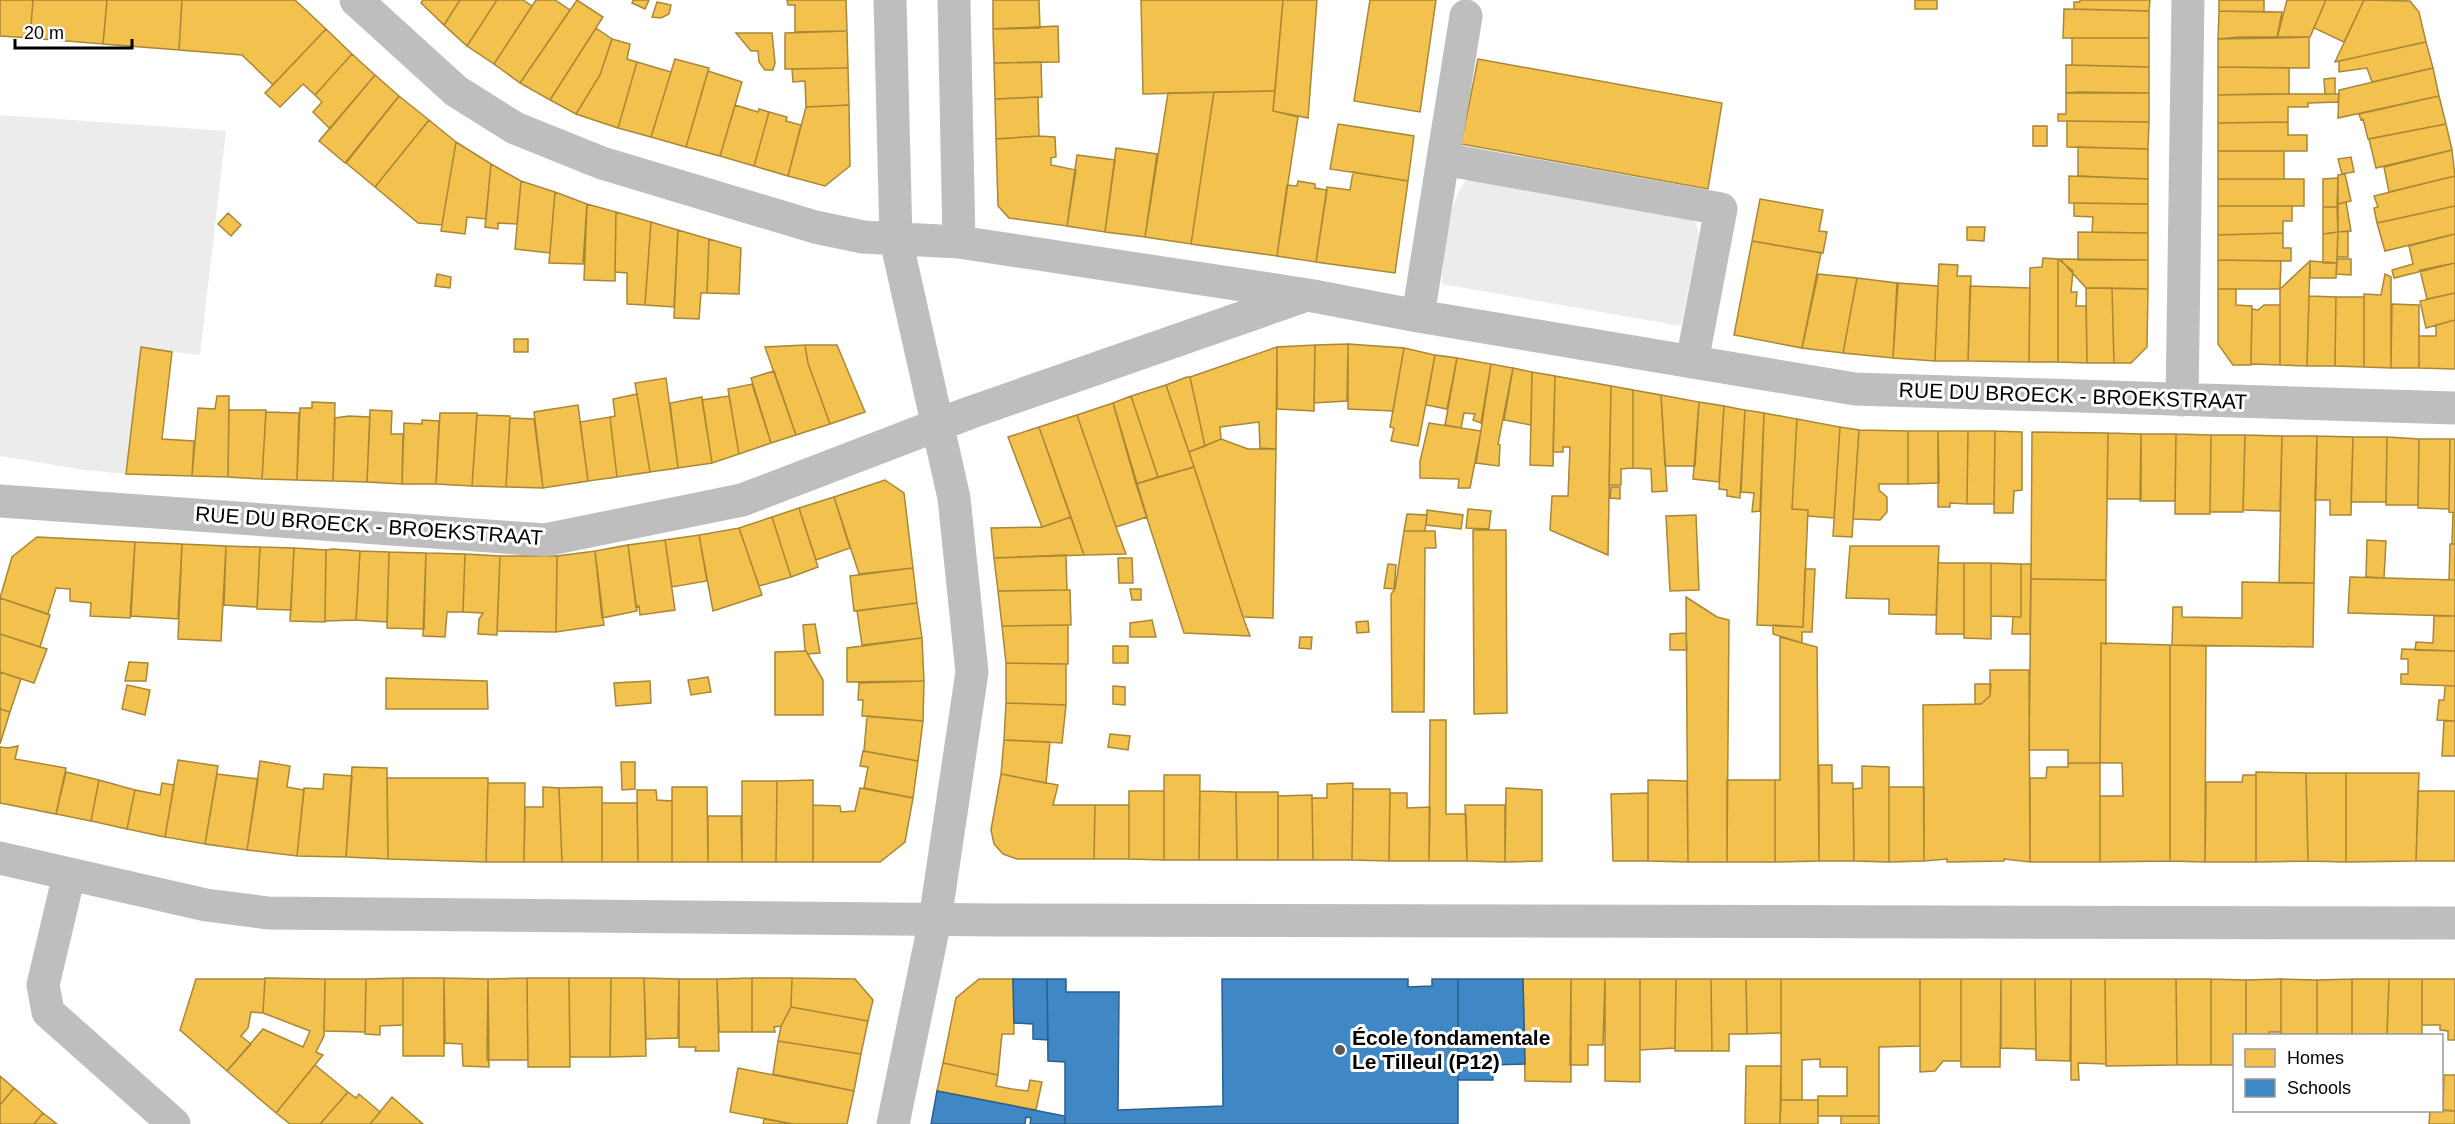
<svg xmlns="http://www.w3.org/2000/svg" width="2455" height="1124" viewBox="0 0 2455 1124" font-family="Arial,sans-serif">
  <rect width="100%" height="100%" fill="#fff"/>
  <path fill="#ececec" d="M0,115L226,131L200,355L141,348L126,474L85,470L0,456Z
    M1470,177L1682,212L1696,223L1699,235L1681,326L1442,284C1443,256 1448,194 1470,177Z"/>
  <path fill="#f2c14e" stroke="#a98737" stroke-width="1.5" d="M0,0H33L30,38L0,36Z
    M33,0H107L103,44L30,38Z
    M107,0H182L179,50L103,44Z
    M182,0H295L326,29L273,85L242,55L179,50Z
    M423,0H460L444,25L421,3Z
    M460,0H497L467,46L444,25Z
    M497,0H523L532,6L494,64L467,46Z
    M536,0H555L570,10L520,83L494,64Z
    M577,0L603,17L550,100L520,83Z
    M633,0H649L645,9L632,3Z
    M787,0H846L847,31L795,32V5H788Z
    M993,0H1039L1040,28L993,29Z
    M1141,0H1283L1275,91L1143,94Z
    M1283,0H1317L1308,118L1273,111Z
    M1370,0H1436L1420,112L1354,101Z
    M1915,0H1937V9H1915Z
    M2080,0H2150L2149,11L2074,9V2H2080Z
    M2219,0H2264V12L2219,11Z
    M2287,0H2326L2310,37L2277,38Z
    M2326,0H2364L2344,42L2314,28Z
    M2364,0L2410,1L2419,12L2426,42L2335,62Z
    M657,2L671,5L669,14L661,18L652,17Z
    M2064,9L2149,11V38H2063Z
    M2219,11L2282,12L2277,38L2218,39Z
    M1058,26L1059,62L994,63L993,29Z
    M596,28L612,39L600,75L576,114L550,100Z
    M326,29L352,54L315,95L303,84L280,107L265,93Z
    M847,31L848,68L785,69V33Z
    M736,33H772L775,63L773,70H765L759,62L758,51H751Z
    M2240,37H2309V68L2218,67V39Z
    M2072,38H2149V67L2072,65Z
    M612,39L630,44L627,59L637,62L618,128L576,114L600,75Z
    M2426,42L2433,68L2372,82L2367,68L2339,72V61Z
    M352,54L375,75L330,129L313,112L322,102L315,95Z
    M675,59L709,68L686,147L651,137Z
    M1478,59L1722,103L1708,189L1461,144Z
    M637,62L671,72L651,137L618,128Z
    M1041,62L1042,97L995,99L994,63Z
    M2066,65L2149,67V93H2066Z
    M2218,67L2289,68V94L2218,95Z
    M848,68L849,105L806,107L805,81L793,82L792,69Z
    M2433,68L2439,96L2338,118L2339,90Z
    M708,71L742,82L720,156L686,147Z
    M375,75L399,96L345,163L319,141Z
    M2335,78V94H2325L2324,79Z
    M1275,91L1273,111L1298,117L1277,256L1191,244L1214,92Z
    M1214,92L1191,244L1145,237L1168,93Z
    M2078,92L2149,93V122L2058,121V114H2066V93Z
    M2264,94H2339L2338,102L2308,103V107H2288V122L2218,123V95Z
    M399,96L429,120L375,187L346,163Z
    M2439,96L2446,124L2368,139L2363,119L2361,120L2359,114Z
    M1038,97L1039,136L996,139L995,99Z
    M735,105L758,112L759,109L769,112L754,166L720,156Z
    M849,105L850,166L825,186L788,176L806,107Z
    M769,112L787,117L786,121L801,125L788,176L754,166Z
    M429,120L456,142L442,225L418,223L375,187Z
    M2067,121L2149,122L2148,149L2067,147Z
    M2288,122V135H2307V151H2218V123Z
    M1338,124L1414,136L1408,181L1330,169Z
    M2446,124L2452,150L2376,168L2369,139Z
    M2033,126H2047V146H2033Z
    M1039,136L1055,137L1056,157L1051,158V165L1076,170L1067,226L1009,218L998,206L996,139Z
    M456,142L491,164L486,219L467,217L465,234L441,231Z
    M2078,147L2148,149V179L2078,176Z
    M1116,148L1157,154L1145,237L1105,232Z
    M2452,150L2455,176L2389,192L2384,167Z
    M2218,151H2284V179H2218Z
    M1077,155L1115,160L1105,232L1067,226Z
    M2351,157L2354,172L2342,174L2338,159Z
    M491,164L521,181L517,224L498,223V229L485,227Z
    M1353,172L1408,181L1395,273L1316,262L1327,187L1350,190Z
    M2345,174L2351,201L2338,204V175Z
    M2069,176L2148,179V204L2069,203Z
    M2455,176V206L2377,223L2374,208L2378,207L2374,196Z
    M2338,178L2337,207H2323V179Z
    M2218,179H2304V206H2218Z
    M521,181L555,192L550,253L515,249Z
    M1298,181L1315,184V188L1327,190L1316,262L1277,256L1287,185L1297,186Z
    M555,192L587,204L583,264L549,263Z
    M1760,199L1823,210L1819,231L1827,232L1823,253L1752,241Z
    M2346,202L2351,231L2338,232V204Z
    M2074,203L2148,204V233L2092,232L2093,217L2074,216Z
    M587,204L616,212L615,281L584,280Z
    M2218,206H2292V221H2283V233L2218,235Z
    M2455,206V234L2385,251L2377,223Z
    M2323,207H2337L2338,232L2323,234Z
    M616,212L651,222L645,305L627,304V273L615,272Z
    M228,213L241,225L231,236L218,224Z
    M651,222L678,230L674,307L645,305Z
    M1967,227H1985L1984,241L1967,240Z
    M678,230L709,239L707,293H701L699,319L674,318Z
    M2348,231V257H2337L2338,232Z
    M2078,232L2148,233V260H2078Z
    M2338,232L2337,263H2323V234Z
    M2283,233V248H2291V261L2218,260V235Z
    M2455,234V263L2394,278L2392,270L2413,264L2409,246Z
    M709,239L741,248L739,294L707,293Z
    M1752,241L1821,253L1802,348L1734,335Z
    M2043,258L2058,259V362H2029L2030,268L2042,267Z
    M2058,259L2073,271L2071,292H2077L2076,306H2086L2087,363L2058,362Z
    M2060,259L2148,260V289L2086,288Z
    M2337,259H2351V275L2336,274Z
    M2218,260L2281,261L2280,289H2218Z
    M2310,261L2307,366L2280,365V289Z
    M2310,261L2337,263L2336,278H2310Z
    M2455,263V293L2427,299L2420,270Z
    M1939,264L1958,265L1957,276H1971L1968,361H1935Z
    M437,274L451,277L450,288L435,286Z
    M1818,274L1857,278L1843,353L1802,348Z
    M2385,274L2391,277V368L2364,367V294L2381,295Z
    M1857,278L1897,283L1893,358L1843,353Z
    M1898,283L1938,286L1935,361L1893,358Z
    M1970,286L2030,288L2029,362L1968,361Z
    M2086,288H2112L2114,363H2087Z
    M2112,288L2148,289L2147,347L2131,363H2114Z
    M2218,289H2236V305L2252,306L2251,365H2233L2218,344Z
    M2455,293V320L2426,328L2420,301Z
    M2309,296L2336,297L2335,366H2307Z
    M2336,297H2364V367L2335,366Z
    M2392,304L2419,305V368H2391Z
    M2264,305H2280V365L2251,364L2252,309L2258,310Z
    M2455,320V369L2419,368V336H2436V325Z
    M514,339H528V352H514Z
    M1348,344L1347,401L1314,403L1315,345Z
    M1348,344L1404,348L1393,411L1348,409Z
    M805,345H837L865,412L830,424L808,363Z
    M805,345L808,363L830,424L796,435L765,347Z
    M1315,345L1314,411L1277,409V347Z
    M141,347L172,352L162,439L194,441L192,476L126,474Z
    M1277,347L1276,449L1260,448L1259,422L1220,427L1221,439L1205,446L1190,377Z
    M1404,348L1435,355L1418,446L1391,441L1394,428L1390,427Z
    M1435,355L1457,358L1447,409L1426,405Z
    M1457,358L1491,364L1481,423L1473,420L1475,414L1464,413L1461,428L1445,425Z
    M1491,364L1513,368L1498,444L1500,445L1499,466L1476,463Z
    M1513,368L1532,372L1531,425L1504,420Z
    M774,371L796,435L771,443L751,378Z
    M1532,372L1555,376L1553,466L1530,465Z
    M1555,376L1611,386L1608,555L1550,530L1552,496H1568L1570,447H1563V452H1553Z
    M1187,377H1190L1205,446L1189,452L1166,385Z
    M666,378L678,468L650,472L635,383Z
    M752,384L771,443L739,454L728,389Z
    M1166,385L1194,467L1158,477L1131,396Z
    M1611,386L1633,390V468L1621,469V485H1609Z
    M1633,390L1661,395L1667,491L1652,492L1651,469L1633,468Z
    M637,394L650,472L617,477L610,417L615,416L613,399Z
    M1661,395L1699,402L1695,466H1665Z
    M217,396H229L228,477L192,476L198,408L215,409Z
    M729,396L739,454L712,463L702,400Z
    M1131,396L1158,477L1136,484L1113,403Z
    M702,397L712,463L678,468L670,403Z
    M312,402L335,403L333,481L297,480L300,408H312Z
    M1699,402L1724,406L1719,482L1693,479Z
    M1113,403L1147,517L1116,527L1077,415Z
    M578,405L588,481L543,488L534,412Z
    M1724,406L1745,410L1740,498L1727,496V490L1719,489Z
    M229,410H266L262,479L228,477Z
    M370,410L392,411L391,434H403L402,484L367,482Z
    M1745,410L1764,413L1760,511L1752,512L1754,493L1741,492Z
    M266,412L299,413L297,480L262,479Z
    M440,413H477L472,486L436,484Z
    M1764,413L1797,419L1792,509L1808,510L1803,627L1757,625Z
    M477,415L510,416L506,487L472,486Z
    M1077,415L1116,527L1126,554L1084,555L1039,427Z
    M349,416L370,417L367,482L333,481L335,418Z
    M610,417L617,477L588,481L580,422Z
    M510,418L534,419L543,488L506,487Z
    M1797,419L1840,427L1834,518L1808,516V510L1792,509Z
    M422,420L439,421L436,484H402L404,423L422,424Z
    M1429,423L1481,431L1470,488H1458L1459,479L1420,478V461Z
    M1039,427L1071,517L1042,527L1008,437Z
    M1840,427L1859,430L1852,537L1833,536Z
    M1859,430L1908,431V484H1879V490L1887,497V512L1880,520L1853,519Z
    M1908,431H1938L1939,483L1908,484Z
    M1938,431H1968L1967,504L1950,503V507H1938Z
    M1968,431H1995L1994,504H1967Z
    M1995,431L2022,432V490L2014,491L2013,513H1994Z
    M2032,432L2108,433L2106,580L2031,579Z
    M2108,433L2141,434V499H2107Z
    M2141,434H2176L2175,501H2140Z
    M2176,434L2211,435L2210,514H2175Z
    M2211,435H2245L2243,512H2210Z
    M2245,435L2282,436L2280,511L2243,510Z
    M2282,436H2317L2314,583H2279Z
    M2317,436L2353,437L2351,515H2330V500H2315Z
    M2353,437H2387L2386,502H2351Z
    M2387,437L2419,439L2418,505H2386Z
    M1221,439L1248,449H1276L1273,618L1243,617L1189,452Z
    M2419,439H2450L2449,509L2418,508Z
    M2450,439H2455V513L2449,512Z
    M1194,467L1243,617L1250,636L1184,633L1136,484Z
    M885,480L904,493L913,568L859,574L834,497Z
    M1611,487H1620V499L1610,498Z
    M834,497L850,548L816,560L799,508Z
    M799,508L818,567L791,577L772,517Z
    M1468,509L1491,511L1489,529L1466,528Z
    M1427,510L1463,515L1461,529L1426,525Z
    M2453,513H2455V544H2452Z
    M1407,514L1427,515L1425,531H1404Z
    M1696,515L1699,590L1670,591L1666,516Z
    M772,517L791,577L759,586L739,528Z
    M1071,517L1084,555L994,558L991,528L1042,527Z
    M739,528L762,595L713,611L699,535Z
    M1473,530H1506L1507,713L1474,714Z
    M1404,531H1435L1436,548H1425L1424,712H1392L1391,594L1395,589Z
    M699,535L707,581L672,587L665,540Z
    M37,537L135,542L130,618L90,616L91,603L70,601V589L56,588L48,614L0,598L12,557Z
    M665,540L675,610L640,615L639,606L636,607L628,545Z
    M2367,540L2386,541L2384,578L2366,577Z
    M135,542L182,544L178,619L131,616Z
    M182,544L226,546L221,641L178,639Z
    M2450,544H2455V580H2449Z
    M628,545L637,611L602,618L595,551Z
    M226,546L260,547L257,607L224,605Z
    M1850,546H1939L1936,615L1889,614V599L1846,598Z
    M260,547L294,548L291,610L257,609Z
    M294,548L326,550L325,622L290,621Z
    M333,549L360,551L356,620L325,621L326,550Z
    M360,551L389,552L387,622L356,620Z
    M595,551L604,625L556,632L557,556Z
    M389,552L426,553L424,629L387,628Z
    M426,553L465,554L463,612H447L445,637L423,636Z
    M465,554L500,556L497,635L478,634L479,619L483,613L463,612Z
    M1066,555L1067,590L998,591L994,558Z
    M500,556H557L556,632L497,631Z
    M1118,558H1132L1133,583H1119Z
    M1938,563H1964V634H1936Z
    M1964,563H1991V639L1964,638Z
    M1991,563L2021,564V617L1991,616Z
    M1388,564L1396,565L1394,589L1384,588Z
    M2021,564H2031L2030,634H2012L2013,617H2021Z
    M913,568L917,603L854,611L850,576Z
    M1805,569H1815L1812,632H1802V643L1773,634V625L1803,627Z
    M2350,577L2455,580V616L2348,613Z
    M2031,579L2106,580V644L2101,643L2100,763H2068V750H2029Z
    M2242,582L2314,583L2313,647L2172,645L2173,607H2182V617L2242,618Z
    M1130,589H1141V600H1132Z
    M1067,590H1070L1071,625L1002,626L998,591Z
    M1686,597L1717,617L1729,620L1727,862H1688Z
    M0,598L50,615L40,647L0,634Z
    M917,603L922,638L862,645L857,611Z
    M2434,616H2455V651L2415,650L2416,642L2433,643Z
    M1152,620L1156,637H1130V623Z
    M1368,621L1369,632L1357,633L1356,622Z
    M815,624L820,653L808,654L805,650L803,625Z
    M1068,625V664L1006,663L1002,626Z
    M1686,633L1687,650H1670V634Z
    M0,634L47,649L34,683L0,672Z
    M1300,637H1312L1311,649L1299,648Z
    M1780,637L1817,647L1819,861L1775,862V780H1780Z
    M922,638L924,681L847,682V648Z
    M2101,643L2170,645V861L2100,862V796H2123L2122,763H2100Z
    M2170,645L2206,646L2205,862L2170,861Z
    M1113,646H1128V663H1113Z
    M2402,649L2455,651V686L2401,684V674H2408V659H2401Z
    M806,651L823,680V715H775V652Z
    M129,662L148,663L146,681H125Z
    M1006,663L1066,664V705L1006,703Z
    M1990,670H2029L2030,862L2004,859V861L1947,862V859L1924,861L1923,705L1981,704L1990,696Z
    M0,672L21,679L10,712L0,709Z
    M708,677L711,692L691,695L688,680Z
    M386,678L487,681L488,709H386Z
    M650,681L651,703L616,706L614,683Z
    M924,681L923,721L862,716L863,700H858L859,683Z
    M1975,684H1991L1990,696L1981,704H1975Z
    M127,685L150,690L145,715L122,709Z
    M1113,686L1125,687V705L1113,704Z
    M2445,686H2455V721L2437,720L2439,700H2444Z
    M1006,703L1066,705L1062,743L1004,740Z
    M0,709L10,712L0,744Z
    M867,716L923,721L918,761L864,751Z
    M1430,720H1446V814H1466L1467,861H1429Z
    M2444,721H2455V756H2442Z
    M1110,734L1130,736L1128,750L1108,747Z
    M1004,740L1050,742L1046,783L1001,774Z
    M18,746L15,759L66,768L56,814L0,803V747L8,748Z
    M863,751L918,761L913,798L864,788L868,767L860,766Z
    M178,760L218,766L205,844L165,837Z
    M260,761L290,766L287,787L304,790L297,856L247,850Z
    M621,762H635V789L622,790Z
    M2068,763H2100V862H2030V778H2046L2047,767H2068Z
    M1819,765H1832V783H1853L1854,861H1819Z
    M1862,766L1889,767V862L1854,861L1853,789L1862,788Z
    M352,767L387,768L388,859L346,857Z
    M66,772L99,780L91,821L56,814Z
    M2256,772L2306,773L2308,861L2256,862Z
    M2306,773H2346V862L2308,861Z
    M2346,773H2419L2416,861L2346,862Z
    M217,774L258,779L247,850L205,844Z
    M324,774L352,776L346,857L297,856L304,788L323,789Z
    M1001,774L1058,785L1053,805H1095L1094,859H1017L1003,854L994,844L991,830Z
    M1164,775H1200L1199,860H1164Z
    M2243,775H2256V862H2205L2206,782H2242Z
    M387,778H488L486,862L388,859Z
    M99,780L135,790L127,829L91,821Z
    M813,780V862H776L777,781Z
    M1648,780L1687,781L1688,862L1648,861Z
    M1727,780H1775V862H1727Z
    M742,781H777L776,862H742Z
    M162,783L174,785L165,837L127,829L135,790L160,795Z
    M488,783H525L524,862H486Z
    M1353,783L1352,860H1313L1312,798H1327V784Z
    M543,787L559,788L562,862H524L525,807H543Z
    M602,787V862H562L559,788Z
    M672,787H707L708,862H672Z
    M1889,787H1924V861L1889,862Z
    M860,788L913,798L905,842L880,862H813V805L840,806L841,812L855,811Z
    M1506,788L1542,790V861L1505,862Z
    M1353,789H1390L1389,861L1352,860Z
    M637,790H656L657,800L672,801V862H638Z
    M1129,791H1164V860L1129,859Z
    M1200,791L1236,792L1237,860H1199Z
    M2418,791H2455V861H2416Z
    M1236,792H1278V860H1237Z
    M1390,793H1407V808L1430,807L1429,861H1389Z
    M1648,793V861H1613L1611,794Z
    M1312,795L1313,860H1278V796Z
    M602,803H637L638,862H602Z
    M1095,805H1129V859H1094Z
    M1465,805H1505V862L1467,861Z
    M708,816H741L742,862H708Z
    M265,978L325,979L324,1036L316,1052L323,1055L276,1113L227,1071L263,1029L303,1047L310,1031L263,1013Z
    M403,978H444V1056H403Z
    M403,978V1025L380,1026V1035L365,1034L366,979Z
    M444,978L488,979L489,1067L463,1066L462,1044L445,1043Z
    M527,978H569L570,1067H528Z
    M527,978L528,1060H487L488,979Z
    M569,978H611L610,1057H570Z
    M611,978H644L646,1056L610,1057Z
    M644,978L679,979L678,1038L646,1039Z
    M752,978H792L791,1007L781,1026L774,1027L775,1032H752Z
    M752,978V1032H719L717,979Z
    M792,978L855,979L873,1000L868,1021L791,1007Z
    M196,979H265L263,1013L251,1012L248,1028L241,1036L251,1044L227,1071L180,1030Z
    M325,979H366L365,1032L324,1031Z
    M679,979H717L719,1051H695L696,1047H679Z
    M979,979H1013L1014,1034H1002L998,1075L943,1063L956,998Z
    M1523,979H1571V1082L1525,1081Z
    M1571,979H1605L1603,1045H1588V1065H1570Z
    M1605,979H1640V1082L1605,1081Z
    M1640,979H1676L1675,1048L1640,1050Z
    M1676,979H1711L1712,1051H1675Z
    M1711,979H1746L1747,1034H1729V1051H1712Z
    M1746,979H1781V1033L1747,1034Z
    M1781,979H1920V1046L1879,1047V1116H1818V1096H1847V1067H1820V1059L1802,1060V1100H1781Z
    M1920,979H1961V1061H1943L1935,1071L1920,1072Z
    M1961,979H2001L2000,1067H1961Z
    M2001,979H2035L2036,1049L2001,1048Z
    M2035,979H2071L2070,1061L2036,1060Z
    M2071,979H2105L2106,1064L2078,1063L2079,1080H2071Z
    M2105,979H2176L2177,1065L2106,1066Z
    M2176,979H2211V1065H2177Z
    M2211,979L2246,980V1036H2234V1065H2211Z
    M2281,979L2317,980V1036H2281Z
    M2281,979V1032H2269V1036H2246V980Z
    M2352,979H2389L2387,1036H2352Z
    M2352,979V1036H2317V980Z
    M2389,979H2422V1035H2387Z
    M2422,979H2455V1040H2448V1031L2440,1030V1025H2422Z
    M791,1007L868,1021L861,1054L778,1041L781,1026Z
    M778,1041L861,1054L854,1091L773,1074Z
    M943,1063L998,1075L996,1086L1012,1089L1028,1091L1030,1080L1042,1082L1036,1110L937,1091Z
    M315,1065L348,1092L320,1124H290L276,1113Z
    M1746,1066H1781L1780,1124H1745Z
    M738,1068L854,1091L847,1124H793L730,1112Z
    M2444,1075H2455V1111L2443,1110Z
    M0,1076L14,1088L0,1105Z
    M14,1088L43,1113L34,1124H0V1105Z
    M348,1092L356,1098L359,1094L380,1112L370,1124H320Z
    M392,1097L423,1124H370Z
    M1781,1100H1818V1124H1780Z
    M2430,1110L2455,1111V1124H2429Z
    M43,1113L57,1124H34Z
    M1841,1116H1879V1124H1841Z
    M764,1119L793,1124H763Z"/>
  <path fill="#3f88c5" stroke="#2c5f8a" stroke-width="1.5" d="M1013,979H1047L1048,1040L1033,1039V1024L1014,1023Z
    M1047,979H1066V992H1119L1118,1110L1223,1106L1222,979H1408V987L1432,986V979H1458V1124H1065V1062L1048,1061Z
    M1458,979H1523L1525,1064L1492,1065L1493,1080H1458Z
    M937,1091L1065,1116V1124H1030L1031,1118L1026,1117L1025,1124H931Z"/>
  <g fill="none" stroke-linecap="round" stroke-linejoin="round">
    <path stroke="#bebebe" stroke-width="33" d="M356,0L456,91L515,128L602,163L815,227L863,237L959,242L1308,295L1418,316L1855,389L2455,408
      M890,0L896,240L954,498L972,672L935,920L893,1124
      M954,0L959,242
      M1443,159L1466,16
      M1418,316L1443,159L1721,209L1692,362
      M2182,400L2188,0
      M0,501L545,540L742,500L969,413L1304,296
      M69,875L43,985L48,1012L174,1124"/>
    <path stroke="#bebebe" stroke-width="33" d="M0,858L206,905L268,913L996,920L2455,923"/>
  </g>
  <circle fill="#595959" stroke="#fff" stroke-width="2" cx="1340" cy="1050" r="6"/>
  <g text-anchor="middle" stroke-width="6" stroke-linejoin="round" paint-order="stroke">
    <g font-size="21" fill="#000" stroke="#fff">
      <text transform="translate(2073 396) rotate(2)" y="7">RUE DU BROECK - BROEKSTRAAT</text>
      <text transform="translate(369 526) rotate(4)" y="7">RUE DU BROECK - BROEKSTRAAT</text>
    </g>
    <g font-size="21" font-weight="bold" fill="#000" stroke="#fff" text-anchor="start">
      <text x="1352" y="1045">École fondamentale<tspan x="1352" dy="24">Le Tilleul (P12)</tspan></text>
    </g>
  </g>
  <rect x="2233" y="1034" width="210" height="78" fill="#ffffff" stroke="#999999" stroke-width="1.5"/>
  <rect x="2245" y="1049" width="30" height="18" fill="#f2c14e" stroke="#999999" stroke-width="1.5"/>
  <text x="2287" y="1064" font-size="18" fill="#000000">Homes</text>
  <rect x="2245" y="1079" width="30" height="18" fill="#3f88c5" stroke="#999999" stroke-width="1.5"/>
  <text x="2287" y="1094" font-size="18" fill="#000000">Schools</text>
  <path d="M15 39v9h117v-9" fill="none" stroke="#000000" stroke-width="3"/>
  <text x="24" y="39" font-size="18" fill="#000000" stroke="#ffffff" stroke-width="4.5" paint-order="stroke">20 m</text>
</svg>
